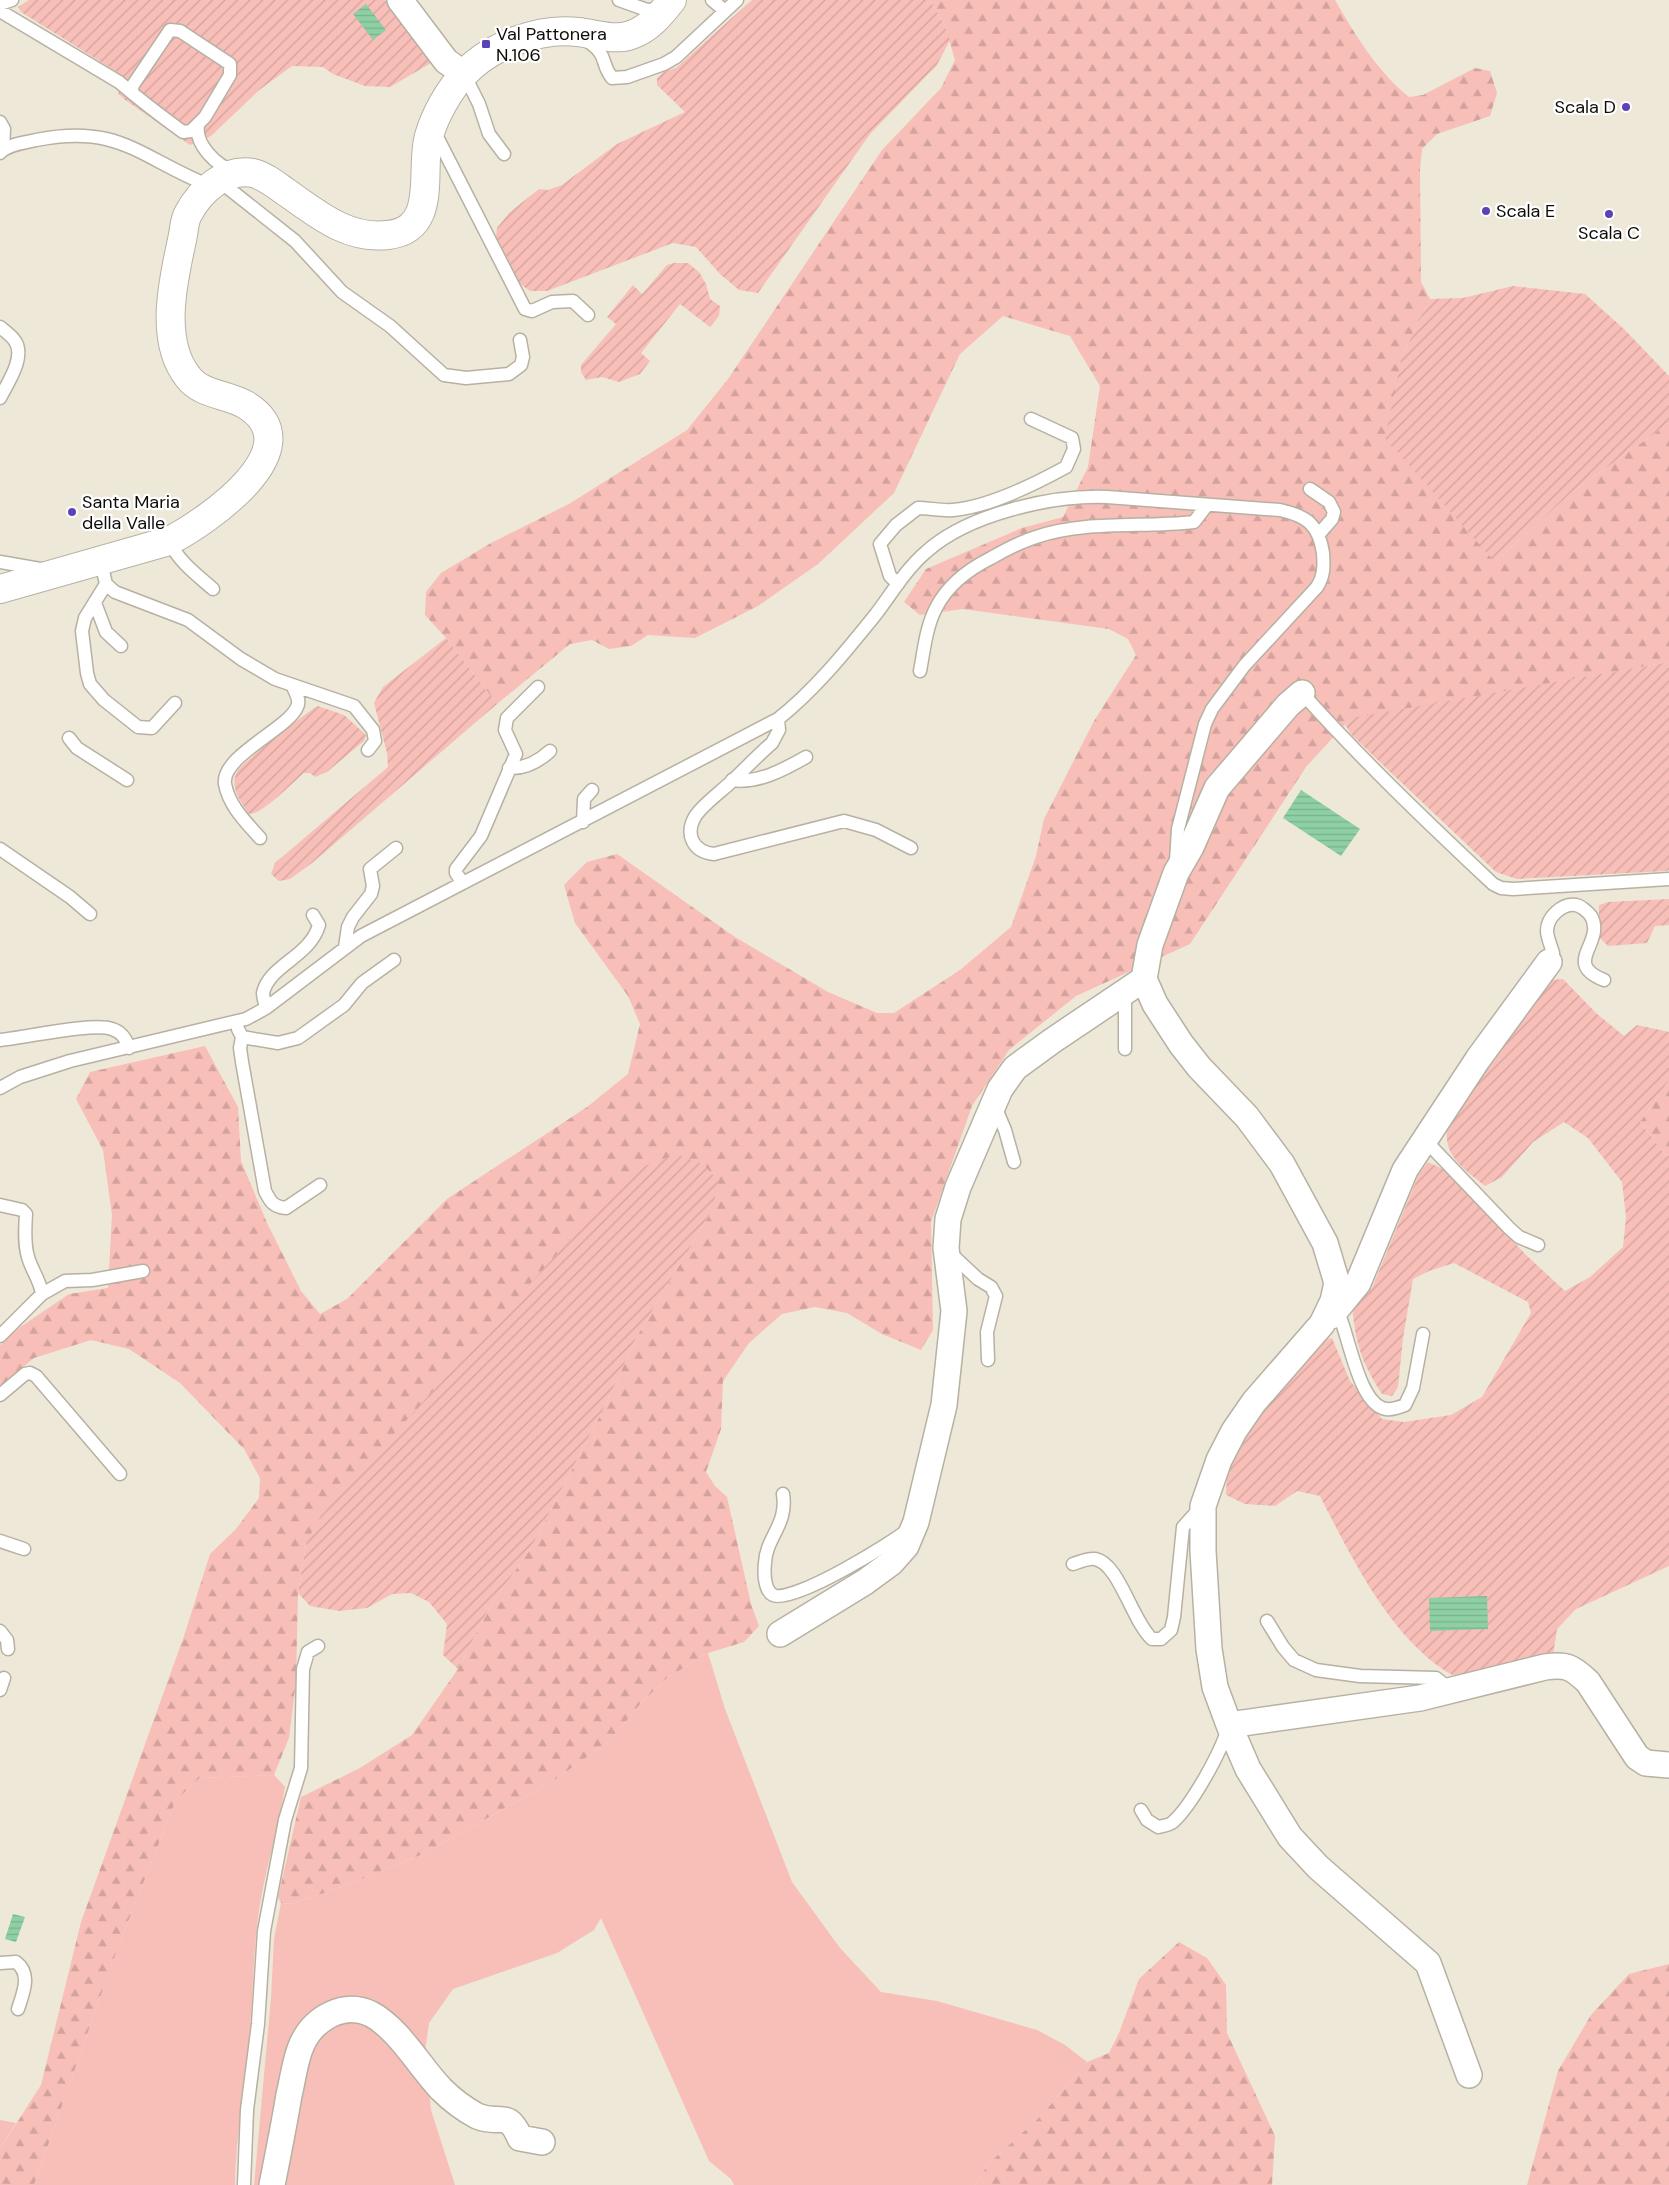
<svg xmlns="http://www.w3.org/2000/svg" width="1669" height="2185" viewBox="0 0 1669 2185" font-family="'DM Sans',sans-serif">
  <defs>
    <pattern id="forest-firs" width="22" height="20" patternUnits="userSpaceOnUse" patternTransform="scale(1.25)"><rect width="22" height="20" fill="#f8beb8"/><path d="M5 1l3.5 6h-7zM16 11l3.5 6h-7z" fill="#d3a29d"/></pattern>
    <pattern id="garden-furrows" width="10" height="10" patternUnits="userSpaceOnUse" patternTransform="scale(1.25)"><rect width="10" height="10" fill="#f8beb8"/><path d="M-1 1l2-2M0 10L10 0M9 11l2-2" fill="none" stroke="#d3a29d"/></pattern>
    <pattern id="water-rules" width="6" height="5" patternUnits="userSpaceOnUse" patternTransform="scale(1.25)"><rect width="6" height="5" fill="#8ecfa4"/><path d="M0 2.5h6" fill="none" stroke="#79b18c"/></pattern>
  </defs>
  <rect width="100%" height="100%" fill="#eee8d8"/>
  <path fill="#f8beb8" d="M708,1653L725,1709L792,1882L840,1948L881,1992L937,2001L1037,2030L1065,2045L1087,2062L1041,2116L989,2163L975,2185H734L731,2179L709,2161L601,1918L594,1930L557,1953L453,1989L429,2023L425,2052L431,2110L455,2185H254L271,1998L274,1939L281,1903L292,1904L350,1884L423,1854L550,1783L611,1740L640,1704L667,1678Z
    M274,1775L285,1787C279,1825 268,1861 261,1898C253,1941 254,1984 250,2027C246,2080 236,2132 235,2185H34L118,1947L176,1800L200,1778Z
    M0,2120L16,2123L0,2149Z"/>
  <path fill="url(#forest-firs)" d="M930,0H1335C1355,35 1378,72 1409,97L1423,95L1475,68L1490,71L1497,93L1490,116L1437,134L1422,149L1420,169L1421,282L1430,299L1402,356L1495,562L1571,493L1669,423V662L1350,719L1306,767L1190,944L1076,996L1009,1050L972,1106L931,1222L933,1330L921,1350L882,1334L847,1313L815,1307L782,1314L749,1343L723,1381L721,1429L706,1472L715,1486L727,1497L751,1604L759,1626L744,1642L708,1653L667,1678L640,1704L611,1740L550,1783L423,1854L350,1884L292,1904L281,1903L278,1897L301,1797L360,1768L412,1735L458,1669L488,1610L532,1546L605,1406L637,1336L713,1209L306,1544L298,1593L296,1681L289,1738L274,1775L200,1778L176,1800L118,1947L34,2185H0V2149L41,2085L81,1922L184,1636L210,1554L236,1529L259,1498L260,1478L244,1449L180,1383L129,1349L91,1340L34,1358L0,1386V1345L19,1328L69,1294L108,1288L112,1215L103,1150L76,1099L90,1072L205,1046L238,1107L241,1161L267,1223L301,1291L320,1314L347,1299L447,1199L587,1107L628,1074L640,1024L628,996L575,923L564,885L587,862L617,854L735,937L828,992L877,1013H894L960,970L1011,927L1036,856L1044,819L1094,721L1136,655L1128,639L1109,629L962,609L920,615L904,602L926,569L1022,528L1063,517L1088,467L1100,386L1070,336L1003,316L960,354L894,493L818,564L758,606L695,638L648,635L631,646L609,649L592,640L570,644L497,704L446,638L425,615L426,592L441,573L491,543L569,504L687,430L728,379L882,150L941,88L955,60L945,26Z
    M1669,1080V1156L1665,1155L1640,1122Z
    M1179,1942L1207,1958L1226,1985L1227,2033L1275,2136L1272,2185H975L989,2163L1041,2116L1087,2062L1109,2053L1119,2033L1139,1979Z
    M1669,1964V2185H1527L1558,2071L1591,2015L1629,1974Z"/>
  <path fill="url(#garden-furrows)" d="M29,0H385L431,60V63L390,87L365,86L333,74L323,67L292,66L258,91L211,136L190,145L124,99L118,93L124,83L123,77L117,72L21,12L18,7Z
    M752,0H930L945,26L950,40L937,65L870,134L758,293L739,290L720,274L696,247L673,243L547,291H530L519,283L496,236L497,228L509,213L539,189L548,190L562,185L617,144L685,112L657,85V78L665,71L676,68Z
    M674,263H688L699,272L706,284L710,299L720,306L719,316L710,327L680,304L641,353L650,361L640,374L619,382L602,377L586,380L581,372V365L616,324L607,317L633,285L642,294L667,265Z
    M1513,286L1585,294L1624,329L1669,376V423L1571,493L1495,562L1385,438L1402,356L1430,299L1463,298Z
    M446,638L497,704L312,863L290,879L279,881L271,874L275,863L388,767L387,753L374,703L383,687Z
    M1669,662V870L1666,871L1517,879L1496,872L1384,766L1352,735L1345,725L1351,718Z
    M318,706L344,715L366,735L364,741L327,772L315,777L310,773H304C293,782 262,815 249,814C241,802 229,787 237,772C241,763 308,711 318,706Z
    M1669,899V925L1655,926L1647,943L1608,946L1599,937V905L1608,902Z
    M1563,979L1596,1013L1624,1036L1637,1025L1669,1032V1080L1640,1122L1665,1155L1669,1156V1566L1576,1609L1557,1629L1553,1655L1456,1677C1394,1645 1351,1557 1320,1496L1297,1491L1275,1506L1245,1504L1226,1495L1227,1474L1251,1425L1289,1377L1323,1340L1332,1338L1350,1381L1382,1419L1404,1422L1451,1415L1482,1397L1531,1313L1528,1302L1454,1263L1429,1271L1413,1279L1403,1338L1398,1387L1392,1396L1382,1394C1361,1361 1356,1345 1352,1306L1372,1288L1419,1174L1428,1162L1445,1170L1526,1255L1565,1291L1590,1277L1623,1247L1626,1217L1622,1182L1588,1138L1564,1122L1533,1142L1502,1177L1485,1186C1466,1170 1444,1157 1447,1130L1504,1043L1552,980Z
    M676,1154L704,1165L718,1181L713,1209L637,1336L605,1406L532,1546L488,1610L458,1669L443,1655L447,1624L429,1602L411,1593L392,1594L367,1608L339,1611L310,1606L298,1593L306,1544L317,1522L336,1498L585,1223L645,1166Z"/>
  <path fill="url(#water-rules)" d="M366,4L386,30L373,40L353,14Z
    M1301,790L1360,829L1341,856L1283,818Z
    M1487,1596L1488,1629L1430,1631L1429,1598Z
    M13,1914L25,1917L16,1942L5,1939Z"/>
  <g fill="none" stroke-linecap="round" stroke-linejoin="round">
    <g stroke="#b6b1a2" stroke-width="15">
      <path id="service" d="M619,0L647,10L662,9
        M712,0L725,11
        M0,4L12,0
        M0,11L119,82C140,100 161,116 183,132L191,131L205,117L230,75V64L180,31L170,30L133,85L131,92
        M586,40C610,56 599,61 612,78L627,77L664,64L676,57L737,0
        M464,74L479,104L489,134L504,154
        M0,122L4,129L3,150
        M198,126C195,144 216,166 234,171
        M434,131L525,309L532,311L552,302L573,301L588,315
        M0,153C8,144 24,143 36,140C119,123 140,158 210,186
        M218,180L295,241L342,292L390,326L444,375L466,378L509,374L521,365L523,357L520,340
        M0,327C5,331 12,336 15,341C26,357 7,384 0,398
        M1310,489L1329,502L1334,512L1332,519L1319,534
        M169,541C179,562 196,574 213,589
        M0,562L46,570
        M101,562L106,584L115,592L188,620L241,659L275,679L354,706L373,730L375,741L368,750
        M106,584L85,618L82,631L87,673L90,684L104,700L138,727L152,728L175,703
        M898,584L890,576L880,544L896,525L918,508C929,508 942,511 953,510C989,507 1035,484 1066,467L1074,449L1072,438L1031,419
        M95,603L106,632L121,646
        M920,671C924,650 926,627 936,608C947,586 969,569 991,558C1005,550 1020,542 1036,537C1087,520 1142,528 1194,522L1207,505
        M1302,693C1362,760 1427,822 1493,884L1501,888L1513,889L1669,879
        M778,719L779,730L772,743C757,756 744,770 730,783C719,793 705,803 696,815C684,834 693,852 714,854L844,821L876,830L911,848
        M69,738L77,748L127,780
        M509,768C525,769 538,762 550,751
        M732,780C758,784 785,769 806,757
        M583,822L584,799L592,790
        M260,838C246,822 229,806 225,784C221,756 288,729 297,707C301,700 295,692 292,685
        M0,849L70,897L90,914
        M463,883L456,873V869L481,836L516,754L505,730L507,718L538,687
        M345,947L348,927L353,917L371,894L373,886L370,869L396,848
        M1549,962L1553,953C1551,946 1547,937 1547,931C1547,917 1562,903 1576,905C1581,906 1588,912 1591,916C1606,943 1561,963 1604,980
        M266,1008C265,1003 263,997 263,993C269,965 310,957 319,925L313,915
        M238,1029L242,1037L278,1043L298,1038L344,1005L362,983L394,960
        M242,1037L240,1048L242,1062L265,1191C270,1201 273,1207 286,1208L320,1185
        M0,1040C23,1038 94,1022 112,1029C122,1032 126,1039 129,1048
        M1125,1049V993
        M0,1088L20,1077L70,1061L246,1019L266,1008L361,936L778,719C815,690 846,651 876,614C892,593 906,569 926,552C968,514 1052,495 1107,497L1280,510C1307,516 1319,525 1323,553C1324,567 1324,576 1317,587L1244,666L1212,709L1205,724L1178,829L1176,861
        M994,1104L1005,1130L1014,1162
        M1424,1139L1509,1228L1519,1237L1538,1245
        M0,1205L22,1210L26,1214C25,1228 24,1244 28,1257C32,1271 40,1280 42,1294
        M949,1252L978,1279L991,1287L996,1296L987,1332L988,1360
        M1337,1310C1349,1333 1358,1405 1386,1409C1392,1410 1400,1407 1405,1405L1413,1388L1423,1334
        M0,1336L42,1294L65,1281L92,1280L143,1271
        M0,1395L25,1374L30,1373L36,1376L120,1474
        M783,1494C788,1525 766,1537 765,1563C764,1572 764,1590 773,1595C791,1605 892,1543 909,1529
        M0,1541L24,1549
        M1073,1564C1079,1562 1088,1558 1095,1559C1119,1563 1132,1621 1152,1639H1161L1171,1630L1174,1617L1183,1527L1201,1507
        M1267,1621L1283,1647L1294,1660L1316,1670L1360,1676L1436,1678L1451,1690
        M0,1631L7,1640L8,1649
        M0,1690L4,1678
        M1141,1810L1147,1820L1158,1827C1163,1826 1170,1825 1173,1822C1192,1805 1221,1752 1228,1728
        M0,1963L16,1962C32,1974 23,1993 18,2009
        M244,2185L247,2110L258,2024L264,1931L285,1820L301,1768L303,1669L308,1652L318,1646"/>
    </g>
    <g stroke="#b6b1a2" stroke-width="28">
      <path id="minor" d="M400,0L446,61L464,74
        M1302,693L1288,705L1217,788L1191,847L1176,873L1150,945L1144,979L1155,1004L1181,1044L1199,1067L1247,1117L1282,1164L1325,1243L1337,1283L1333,1301L1322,1324L1254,1402L1234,1431L1219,1460L1203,1506V1551L1209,1649L1215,1687L1229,1725L1420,1698L1545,1667C1567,1664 1572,1667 1588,1682L1637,1757L1646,1763L1669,1765
        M1331,1316L1358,1283L1405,1170L1478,1059L1549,962
        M780,1634L865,1582L891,1563L906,1546L916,1522L944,1405L954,1311L946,1248L948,1219L958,1187L1000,1089L1015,1068L1052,1041L1144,979
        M1229,1725L1248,1769L1290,1837L1318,1867L1428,1963L1469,2075
        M272,2185C278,2155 284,2125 289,2095C293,2079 295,2059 302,2044C314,2018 344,2001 371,2014C398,2028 420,2067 441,2089C452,2100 464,2109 477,2116C500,2126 507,2108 520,2138L542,2142"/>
    </g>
    <g stroke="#b6b1a2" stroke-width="30">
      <path id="tertiary" d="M0,589L169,541C206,522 315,448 246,405C228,394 201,395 188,377C159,341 173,281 182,240C184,232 184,221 188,214C200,191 225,168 253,173C265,176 276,185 286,192C317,214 348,240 388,235C440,229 419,169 429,136C435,115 449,90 464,74C490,46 539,27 578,32C595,34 614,41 631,35C649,29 661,14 672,0"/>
    </g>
    <use href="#service" stroke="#fff" stroke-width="12"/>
    <use href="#minor" stroke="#fff" stroke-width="25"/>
    <use href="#tertiary" stroke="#fff" stroke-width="28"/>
  </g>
  <g fill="#5d41b9" stroke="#fff" stroke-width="2">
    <rect x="481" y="39" width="10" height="10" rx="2.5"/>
    <circle cx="1626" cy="107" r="5"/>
    <circle cx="1486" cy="211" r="5"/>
    <circle cx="1609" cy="214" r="5"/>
    <circle cx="72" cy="512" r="5"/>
  </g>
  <g text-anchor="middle" stroke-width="4.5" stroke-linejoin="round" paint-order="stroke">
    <g font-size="18" fill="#0e0c07" stroke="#fff" text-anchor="start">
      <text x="496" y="40">Val Pattonera<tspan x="496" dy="21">N.106</tspan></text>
      <text x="1616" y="113" text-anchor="end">Scala D</text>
      <text x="1496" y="217">Scala E</text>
      <text x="1609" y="239" text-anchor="middle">Scala C</text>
      <text x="82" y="508">Santa Maria<tspan x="82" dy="21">della Valle</tspan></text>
    </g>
  </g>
</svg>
